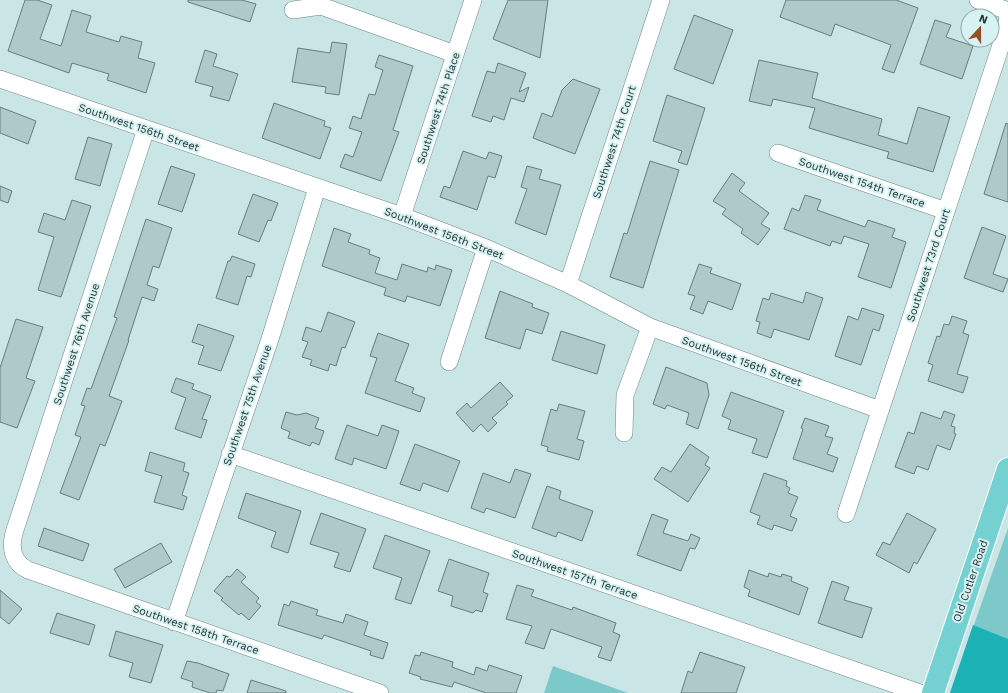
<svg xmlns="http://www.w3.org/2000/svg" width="1008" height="693" viewBox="0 0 1008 693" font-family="'Work Sans',sans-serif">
  <rect width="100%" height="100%" fill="#c9e5e5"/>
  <path fill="#7dc9ca" d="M1008,528V693H950Z
    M553,666L628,693H544Z"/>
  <path fill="#1cb1b4" d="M973,625L1008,639V693H950Z"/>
  <path fill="#aec9ca" stroke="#657e7e" d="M25,0H37L52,5L40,39L61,46L72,10L91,16L86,32L119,42L121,36L142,42L138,58L155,63L146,93L107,80L109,74L72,63L69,73L8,51Z
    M188,0H242L256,4L250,22L188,2Z
    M508,0H548L540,58L493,39Z
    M786,0H896L918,8L894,73L882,69L891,45L835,24L831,36L780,17Z
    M694,15L733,30L713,84L674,69Z
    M935,20L951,25L946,37L973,46L962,79L920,64Z
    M332,42L347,44L339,95L325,93L326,87L292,82L298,48L330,53Z
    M205,50L217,54L213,66L238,74L229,101L210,96L213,87L195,82Z
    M379,55L413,66L393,130L399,132L381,181L340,167L345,154L353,157L362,132L349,128L353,116L361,119L369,94L375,95L383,70L375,67Z
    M759,60L818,73L812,98L882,119L878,135L907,144L918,107L950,117L933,172L887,158L889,152L809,128L815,108L773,99L771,106L749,101Z
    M498,63L526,73L519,92L529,87L524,102L511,98L504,120L493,116L491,122L472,116L487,71L495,73Z
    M573,79L600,89L575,154L533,138L542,113L552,117L562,90Z
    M667,95L705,108L687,165L678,162L682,151L653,141Z
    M274,103L325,121L324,126L331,128L320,159L262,138Z
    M0,107L36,121L28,144L0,133Z
    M1006,123L1008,124V202L984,194Z
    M88,137L112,144L100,186L75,179Z
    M463,151L486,159L489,152L502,156L495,178L488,176L477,210L440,197L444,186L450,188Z
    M650,161L679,170L643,288L610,277L624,233L627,234Z
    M171,166L195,174L182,212L158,204Z
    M527,166L542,170L539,179L561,185L546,235L515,223L527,189L521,187Z
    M732,173L745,183L739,191L769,213L761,224L770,229L758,245L741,233L743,229L722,214L726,209L713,201Z
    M0,186L12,191L8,203L0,200Z
    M253,194L278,203L271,221L268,220L259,242L238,234Z
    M805,195L821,200L817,210L865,227L868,220L895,229L892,237L906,242L891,288L858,277L869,244L844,236L841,244L832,241L830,246L784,229L792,208L799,211Z
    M72,200L91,206L61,297L38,290L54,237L38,232L44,213L65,220Z
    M146,219L172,228L159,268L153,266L147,285L158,289L154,301L142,297L128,340H129L109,396L122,401L105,446L100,444L79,500L60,493L81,437L75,435L85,406L81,405L87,388L91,389L117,318L114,317Z
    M982,227L1006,236L993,274L1008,279L1003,292L964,278Z
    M334,228L351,234L348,242L370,250L369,254L380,258L375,273L397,280L402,264L427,272L428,267L435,270L436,265L452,270L440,306L407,296L405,302L384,295L386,288L322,266Z
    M232,256L255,264L251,277L247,276L238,305L216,298L228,261H230Z
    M699,264L712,268L710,273L741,284L732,310L708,301L703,314L690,309L695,296L688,294Z
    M500,291L533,304L532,307L549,313L542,334L526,329L520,349L485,338Z
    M806,292L823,298L809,340L774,329L771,338L757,333L760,322L756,321L763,298L769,300L771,293L803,303Z
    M862,308L884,315L879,331L873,329L861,365L835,356L848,316L858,320Z
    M328,312L355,322L345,348L342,347L336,366L330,364L328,371L310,365L312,360L302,357L308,342L302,340L306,327L321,332Z
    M952,316L967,321L963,333L969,335L957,374L968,377L963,393L928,381L933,365L928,363L937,336L940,337L944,324L949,325Z
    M16,319L43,327L26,378L35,381L17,428L0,422V368Z
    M198,324L234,336L221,371L198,364L204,346L192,342Z
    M561,331L605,345L597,374L552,360Z
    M378,333L409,344L395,381L414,388L412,393L425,398L420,412L365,393L377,358L370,356Z
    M666,367L707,383L709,395L698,429L686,424L689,413L667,405L665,409L653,404Z
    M176,378L194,384L192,389L211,396L202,419L207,420L201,438L175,429L186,398L171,392Z
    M500,382L513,396L506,402L508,404L492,418L497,423L488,432L481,424L473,432L456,413L467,403L471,408Z
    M731,392L784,411L767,458L752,453L757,439L728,429L731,420L722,416Z
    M559,404L585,411L577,439L584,441L579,460L547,451L548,447L541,445L551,409L557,411Z
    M944,411L955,415L951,426L955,427L954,433L956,434L950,450L937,445L928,470L917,466L914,474L895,467L908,432L914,434L921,412L941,419Z
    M286,412L297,415L306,413L319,418L315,428L324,431L319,445L312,442L310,446L288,438L290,432L281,428Z
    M805,418L829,426L825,436L833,438L827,454L838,458L833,472L793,459L803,429L801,428Z
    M347,425L378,436L382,425L399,431L386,469L354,458L352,465L335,459Z
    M415,444L460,461L448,492L423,483L420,491L400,484Z
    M690,444L709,457L705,465L710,468L688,502L654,479L662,467L671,472Z
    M150,452L185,463L183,471L189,473L182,495L187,497L183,510L154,502L162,476L145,471Z
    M515,469L531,474L515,518L486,508L484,513L471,508L483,473L510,483Z
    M764,473L787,481L786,486L790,488L788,493L798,497L790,516L797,519L792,531L774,525L772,530L757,524L760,516L750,512Z
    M547,486L561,491L559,499L593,511L582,541L558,532L556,537L532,528Z
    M246,493L301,511L288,553L271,547L276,532L238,518Z
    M321,513L366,529L350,572L334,567L339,553L310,544Z
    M907,513L936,529L917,564L914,562L909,573L876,555L883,542L890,545Z
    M652,514L668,520L663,533L688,541L691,534L700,538L695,549L690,548L681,571L637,555Z
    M44,528L89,544L83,561L38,546Z
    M385,535L430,551L411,604L395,599L402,578L373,568Z
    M161,543L172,562L125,588L114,569Z
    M449,559L489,573L483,592L488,594L482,612L476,610L473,613L451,606L453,596L438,591Z
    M237,569L246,577L241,582L259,598L256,602L261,606L249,620L241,613L239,615L221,600L223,598L214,591L227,576L230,577Z
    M749,570L768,577L769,573L781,577L782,574L792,577L791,581L808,588L799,615L748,596L750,590L744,587Z
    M832,581L849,587L844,600L872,608L862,638L818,623Z
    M517,585L534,590L531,596L572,610L573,607L616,623L613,632L620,635L611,661L598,657L602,647L551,629L544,649L525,643L532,626L506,619Z
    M0,590L22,609L9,624L0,617Z
    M291,601L318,610L316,615L343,623L346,614L368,622L364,635L388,643L383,659L370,655L371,651L324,635L322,639L278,625L284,604L289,606Z
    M57,613L95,625L89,645L50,633Z
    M116,631L163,645L151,683L129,677L133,663L109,656Z
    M421,652L453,662L452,667L474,675L476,667L487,671L489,665L522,676L516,693H486L454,682L452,687L420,679L421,677L409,673L415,655L420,656Z
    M700,652L745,667L736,693H681L688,671L692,673Z
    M187,661L198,663L229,674L223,691L217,690L216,693H210L192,687L193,682L181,678Z
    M251,680L286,691V693H247Z"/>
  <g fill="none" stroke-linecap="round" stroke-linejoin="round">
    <g stroke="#6b8585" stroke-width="18">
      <path id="minor" d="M978,0L1008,11
        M293,10L321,6L455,54
        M0,79L402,216L486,248L568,284L650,327L880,410
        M146,129L14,533C10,548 13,563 28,570L380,693
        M778,153L946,211
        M402,216L473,0
        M568,284L661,0
        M449,362L486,248
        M624,433L625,395L650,327
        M230,454L920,693
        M846,514L1005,33L1008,17
        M174,622L270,339L317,188"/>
    </g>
    <g stroke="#fff" stroke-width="24">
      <path id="major" d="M933,693L1008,469"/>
    </g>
    <use href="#minor" stroke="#fff" stroke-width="17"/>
    <use href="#major" stroke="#74d0d1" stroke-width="22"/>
  </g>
  <g text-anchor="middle" stroke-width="4" stroke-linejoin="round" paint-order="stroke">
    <g font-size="11" fill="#283333" stroke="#d6f2f2">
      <text transform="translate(438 108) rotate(-72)" y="4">Southwest 74th Place</text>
      <text transform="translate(139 127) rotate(19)" y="4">Southwest 156th Street</text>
      <text transform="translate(614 142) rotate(-72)" y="4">Southwest 74th Court</text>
      <text transform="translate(862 182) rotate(19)" y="4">Southwest 154th Terrace</text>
      <text transform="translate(444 233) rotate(21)" y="4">Southwest 156th Street</text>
      <text transform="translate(928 265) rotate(-72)" y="4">Southwest 73rd Court</text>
      <text transform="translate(76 344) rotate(-72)" y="4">Southwest 76th Avenue</text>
      <text transform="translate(742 361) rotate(20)" y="4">Southwest 156th Street</text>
      <text transform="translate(247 405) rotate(-71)" y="4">Southwest 75th Avenue</text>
      <text transform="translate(575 574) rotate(19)" y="4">Southwest 157th Terrace</text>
      <text transform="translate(970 581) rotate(-71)" y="4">Old Cutler Road</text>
      <text transform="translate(196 629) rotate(19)" y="4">Southwest 158th Terrace</text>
    </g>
  </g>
  <g transform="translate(980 28) rotate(21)"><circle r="19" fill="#d6f2f2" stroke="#90a6a6"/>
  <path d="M0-3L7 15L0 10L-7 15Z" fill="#954e28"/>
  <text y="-6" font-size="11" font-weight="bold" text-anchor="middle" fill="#283333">N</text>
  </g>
</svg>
